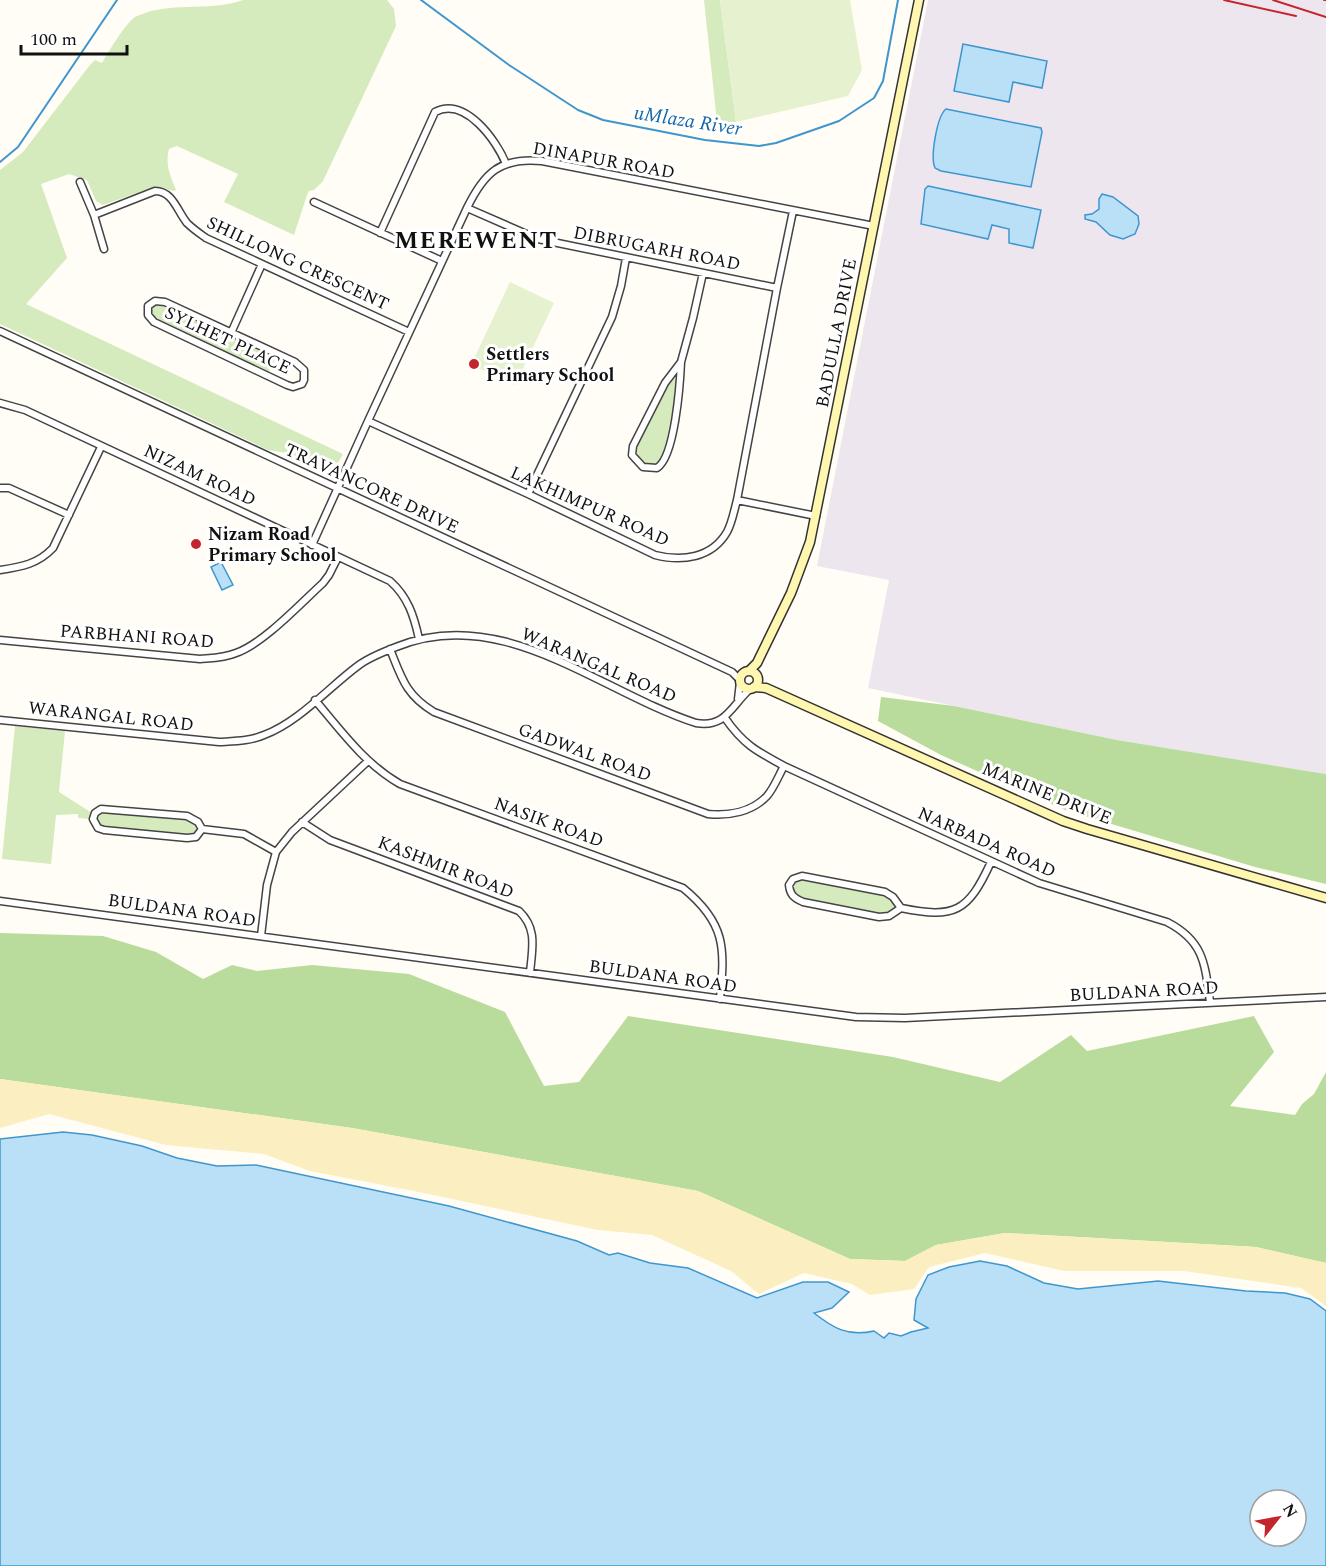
<svg xmlns="http://www.w3.org/2000/svg" width="1326" height="1566" viewBox="0 0 1326 1566" font-family="Spectral,serif">
  <rect width="100%" height="100%" fill="#fffdf5"/>
  <path fill="#eee6ef" d="M928,0H1326V774L1117,740L868,688L889,580L817,566Z"/>
  <path fill="#d5ebbd" d="M243,0H387L394,9L396,26L323,181L314,190L309,191L307,195L294,235L224,202L238,174L177,146L169,149C165,165 170,175 176,190L173,191L160,187H154L103,205L96,201L87,180L69,174L41,184L67,258L26,304L343,454L332,474L327,475L292,454L268,450L0,324V170L23,152L90,65L95,60L102,63C109,51 125,24 135,17C170,0 205,13 243,0Z
    M704,0H720L736,122H717Z
    M156,304L172,309L276,357L268,373L155,321L151,315L150,310Z
    M671,378L676,379L677,388L663,458L657,465C644,466 635,460 637,447Z
    M15,726L65,731L59,792L92,813L90,819L78,818V814L56,815L51,864L2,859Z
    M102,811L182,818L194,822L197,829V833L191,836L99,827L95,816Z
    M805,878L888,896L894,901V908L883,915L807,901L792,894V884L794,880Z"/>
  <path fill="#b9dc9c" d="M881,697L954,706L1117,740L1326,774V884L1255,867L1065,810L941,755L878,721Z
    M0,933L103,936L156,952L203,979L232,965L257,971L312,965L409,974L505,1012L544,1086L579,1082L628,1016L893,1057L1000,1082L1071,1035L1087,1051L1254,1016L1274,1052L1230,1106L1295,1115L1302,1104L1314,1094L1326,1072V1263L1256,1247L1005,1233L936,1245L905,1261L850,1259L698,1191L352,1128L0,1079Z"/>
  <path fill="#fbeec1" d="M0,1079L352,1128L698,1191L850,1259L905,1261L936,1245L1005,1233L1256,1247L1326,1263V1306L1301,1288L1184,1271H1064L985,1253L929,1267L914,1289L870,1295L852,1284L804,1273L759,1294L731,1271L652,1235L598,1230L419,1192L310,1171L264,1154L166,1145L49,1114L0,1128Z"/>
  <path fill="#e6f2cf" d="M720,0H850L862,70L848,96L736,122Z
    M510,282L554,303L515,385L471,365Z"/>
  <path fill="#b9e0f7" stroke="#3f96cf" stroke-width="1.5" fill-rule="evenodd" d="M963,44L1047,61L1042,88L1013,82L1009,102L954,91Z
    M946,109L1041,128L1042,132L1031,187L941,171L935,168C930,157 937,116 946,109Z
    M928,186L1041,210L1033,248L1009,243V229L992,225L988,239L921,224L925,189Z
    M1102,194L1113,197L1138,216L1139,224L1135,234L1123,239L1110,235L1096,222L1085,219V215L1092,214L1099,209V199Z
    M221,562L233,585L222,590L211,567Z
    M63,1132L92,1135L142,1146L177,1158L217,1166L256,1165L449,1206L577,1241L609,1255L618,1253L650,1263L688,1268L757,1298L803,1282H828L849,1292L832,1308L814,1313C833,1328 848,1337 874,1331L884,1338L889,1333L901,1336L911,1332L928,1328L914,1320L916,1299L928,1275L949,1267L980,1261L1007,1266L1044,1283L1078,1289L1158,1281L1246,1291L1285,1293L1310,1299L1326,1311V1566H0V1139ZM1260,1500H1296V1536H1260Z"/>
  <g fill="none" stroke-linecap="round" stroke-linejoin="round">
    <path stroke="#3f96cf" stroke-width="2" d="M421,0L509,65L578,110L603,120L705,140L759,146L776,143L839,121L874,98L883,81L898,0
      M0,162L18,147L117,0"/>
    <g stroke="#444" stroke-width="9">
      <path id="street" d="M80,182L94,215L104,249
        M314,202L442,261
        M467,208L538,239L777,288
        M94,215L155,191C173,191 177,211 187,223C193,229 199,233 206,238L409,332
        M380,233L435,112C465,96 497,141 506,164
        M155,301L165,302L295,362L304,370V380L302,384L293,387L287,385L154,322L148,315V306Z
        M0,331L732,672L740,680
        M231,333L262,264
        M681,362C680,384 675,457 657,468L643,467L632,455L633,446L665,383Z
        M681,362L693,318L703,273
        M0,403L25,410L390,581C408,597 414,616 419,639
        M368,421L528,494L655,555C682,562 712,558 727,532C732,523 734,511 737,500L777,288L793,211
        M0,488H9L69,515
        M528,494L612,317L621,286L626,258
        M737,500L816,516
        M312,545L368,421L467,208C484,173 500,157 542,161L874,226
        M0,570C21,567 38,564 53,548L101,447
        M0,640L200,659C212,658 224,658 236,653C264,643 300,604 323,583L329,575L338,557
        M390,649C402,679 406,695 434,712L708,814C729,816 752,812 767,796C774,788 779,775 784,766
        M738,699L740,682
        M315,700C341,731 365,764 400,784L683,888C726,923 725,948 720,999
        M725,718C743,744 756,751 784,766L1039,883L1167,922C1204,941 1205,964 1210,1002
        M0,720L219,742C235,741 250,741 264,735C299,722 329,687 359,665C370,657 383,652 396,647C502,603 600,692 696,723C726,728 731,706 750,689
        M302,822L330,840L519,911C538,929 532,949 530,973
        M202,829L196,837L187,838L104,830L98,828L93,819L95,813L101,809L187,816L198,822L202,829L244,834L276,852
        M0,901L856,1017L905,1018L1326,997
        M901,908L893,897L885,892L802,876L793,879L789,885C790,895 794,898 803,902L879,917L889,916L901,908C955,919 968,912 991,862
        M261,936L267,885L276,852L292,832L368,761"/>
    </g>
    <g stroke="#333" stroke-width="11">
      <path id="secondary" d="M749,671L757,663L791,593L810,542L919,0
        M740 680a9 9 0 1 1 18 0a9 9 0 1 1-18 0Z
        M754,687L766,688L1063,821L1087,829L1326,898"/>
    </g>
    <use href="#street" stroke="#fff" stroke-width="6"/>
    <use href="#secondary" stroke="#fff6b0" stroke-width="8"/>
    <path stroke="#c4262e" stroke-width="2" d="M1224,0L1296,16
      M1273,0L1326,17
      M1324,0H1326"/>
  </g>
  <g fill="#c4262e" stroke="#fff" stroke-width="2">
    <circle cx="474" cy="364" r="6"/>
    <circle cx="196" cy="544" r="6"/>
  </g>
  <g text-anchor="middle" stroke-width="6" stroke-linejoin="round" paint-order="stroke">
    <g font-size="18" fill="#111" stroke="#fff">
      <text transform="translate(604 160) rotate(10)" y="6">DINAPUR ROAD</text>
      <text transform="translate(657 248) rotate(11)" y="6">DIBRUGARH ROAD</text>
      <text transform="translate(298 263) rotate(25)" y="6">SHILLONG CRESCENT</text>
      <text transform="translate(836 333) rotate(-79)" y="6">BADULLA DRIVE</text>
      <text transform="translate(228 340) rotate(25)" y="6">SYLHET PLACE</text>
      <text transform="translate(200 475) rotate(25)" y="6">NIZAM ROAD</text>
      <text transform="translate(372 488) rotate(25)" y="6">TRAVANCORE DRIVE</text>
      <text transform="translate(590 506) rotate(24)" y="6">LAKHIMPUR ROAD</text>
      <text transform="translate(137 636) rotate(4)" y="6">PARBHANI ROAD</text>
      <text transform="translate(599 665) rotate(23)" y="6">WARANGAL ROAD</text>
      <text transform="translate(111 716) rotate(6)" y="6">WARANGAL ROAD</text>
      <text transform="translate(585 752) rotate(20)" y="6">GADWAL ROAD</text>
      <text transform="translate(1047 793) rotate(22)" y="6">MARINE DRIVE</text>
      <text transform="translate(549 822) rotate(20)" y="6">NASIK ROAD</text>
      <text transform="translate(987 842) rotate(24)" y="6">NARBADA ROAD</text>
      <text transform="translate(446 867) rotate(21)" y="6">KASHMIR ROAD</text>
      <text transform="translate(182 910) rotate(8)" y="6">BULDANA ROAD</text>
      <text transform="translate(663 976) rotate(8)" y="6">BULDANA ROAD</text>
      <text transform="translate(1144 991) rotate(-3)" y="6">BULDANA ROAD</text>
    </g>
    <g font-size="18" font-weight="bold" fill="#111" stroke="#fff" text-anchor="start">
      <text x="486" y="360">Settlers<tspan x="486" dy="21">Primary School</tspan></text>
      <text x="208" y="540">Nizam Road<tspan x="208" dy="21">Primary School</tspan></text>
    </g>
    <g font-size="20" font-style="italic" fill="#1768a6" stroke="#fff">
      <text transform="translate(688 120) rotate(9)" y="7">uMlaza River</text>
    </g>
    <g font-size="24" font-weight="bold" letter-spacing="1.5" fill="#111" stroke="#fff">
      <text x="476" y="248">MEREWENT</text>
    </g>
  </g>
  <g transform="translate(1278 1518) rotate(59)"><circle r="28" fill="#ffffff" stroke="#a0a0a0" stroke-width="1.5"/>
  <path d="M0-4.5L10 22L0 15L-10 22Z" fill="#c4262e"/>
  <text y="-9" font-size="16" font-weight="bold" text-anchor="middle" fill="#111111">N</text>
  </g>
  <path d="M21 45v9h106v-9" fill="none" stroke="#111111" stroke-width="3"/>
  <text x="30" y="45" font-size="18" fill="#111111" stroke="#ffffff" stroke-width="4.5" paint-order="stroke">100 m</text>
</svg>
